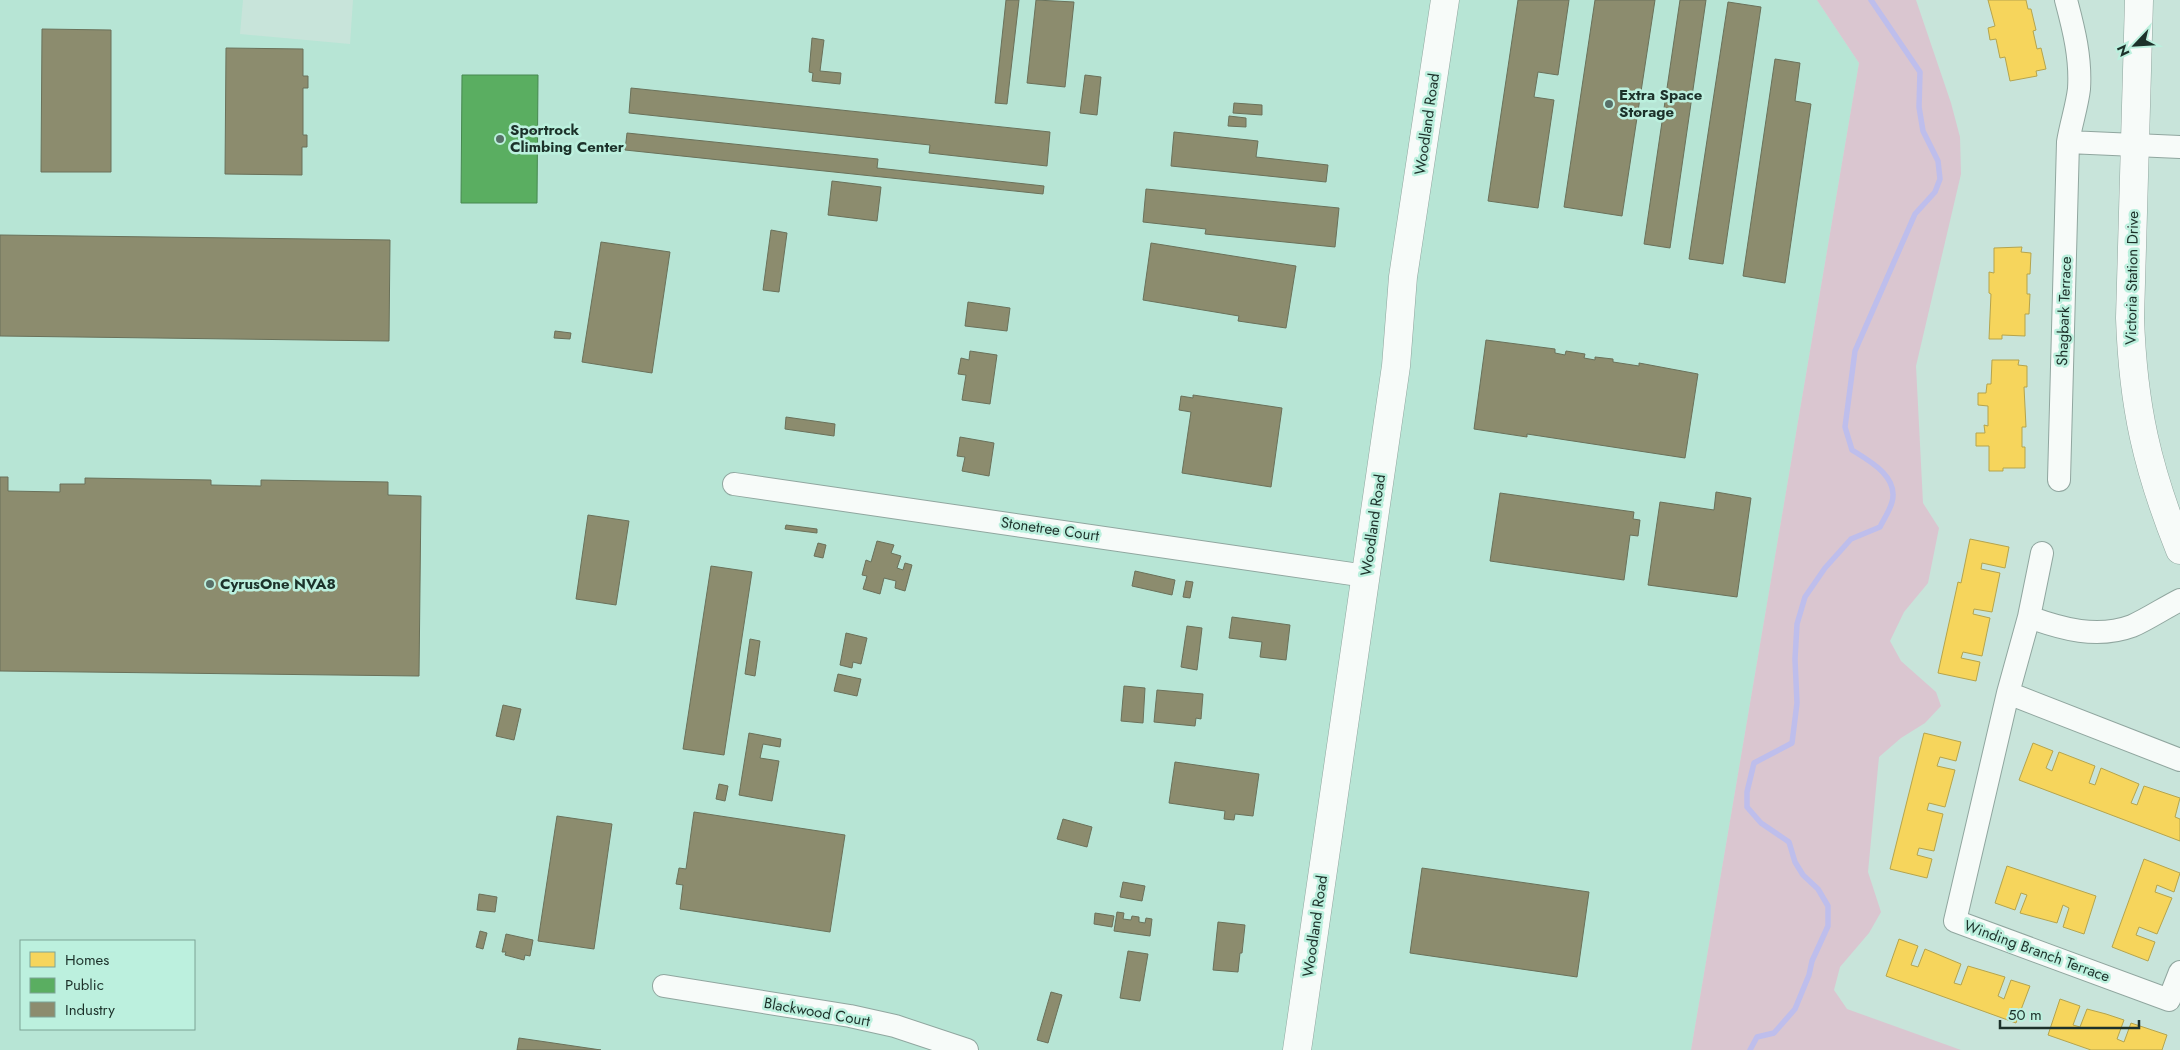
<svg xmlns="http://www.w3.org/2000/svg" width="2180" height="1050" viewBox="0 0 2180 1050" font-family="Jost,sans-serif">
  <rect width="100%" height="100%" fill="#c8e4da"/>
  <path fill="#b7e5d5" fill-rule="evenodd" d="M0,0H243L240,34L350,44L353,0H1817L1859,63L1691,1050H0ZM21,941H194V1029H21Z"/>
  <path fill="#dac6d0" d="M1817,0H1916L1951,103L1960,137L1961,174L1916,366L1923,503L1939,528L1928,583L1904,612L1890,641L1901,661L1936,692L1941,706L1925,723L1901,738L1879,757L1868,872L1881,912L1869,933L1840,967L1834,990L1847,1009L1961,1050H1691L1859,63Z"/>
  <path fill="#f6d55c" stroke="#b5a44d" d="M1988,0H2026L2028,9H2031L2036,30L2033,31L2037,49L2041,48L2046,69L2036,71L2037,76L2010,81L2005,57L2000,58L1996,39L1990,40L1988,28L1995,26Z
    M2022,247L2021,252L2031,253L2030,274H2027V294H2030L2029,314H2025V336L2002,335V339H1989L1991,294L1989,293V272L1994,273V248Z
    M1992,360H2019L2018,365L2027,366V387H2024L2026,427H2022V447H2025V468H2003V471H1989V446H1976V433H1985L1984,425L1988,426V406L1978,405V393H1986L1987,384H1991Z
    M1970,539L2009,547L2005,568L1982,563L1981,569L2000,573L1992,612L1974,609L1973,614L1990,618L1982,656L1963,652L1961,658L1980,662L1976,681L1938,673L1958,582L1961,583Z
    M1924,733L1961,742L1956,761L1940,757L1937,766L1955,770L1945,807L1929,803L1927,810L1943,814L1934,851L1919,848L1917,855L1932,859L1927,878L1890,869Z
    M2033,743L2053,751L2046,768L2052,771L2059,752L2095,766L2089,783L2095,785L2101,768L2139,784L2131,803L2137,805L2144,786L2180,798L2175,817L2180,819V841L2019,780Z
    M2144,859L2180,873L2174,892L2157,885L2155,892L2172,898L2157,934L2139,927L2136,935L2155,942L2148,961L2112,947Z
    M2007,866L2096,896L2084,934L2063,927L2069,908L2063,905L2057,923L2020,913L2027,895L2021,893L2015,910L1995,903Z
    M1899,939L1918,946L1911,965L1918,967L1925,949L1961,964L1954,983L1961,985L1968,966L2005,977L1998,996L2004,999L2011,980L2030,986L2016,1023L1886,976Z
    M2060,999L2080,1006L2073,1025L2080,1027L2087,1009L2106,1014L2124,1020L2117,1039L2124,1042L2131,1023L2167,1035L2162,1050H2091L2048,1035Z"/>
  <path fill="#5aae61" stroke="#478850" d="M462,75H538L537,203H461Z"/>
  <path fill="#8c8c6e" stroke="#6a715a" d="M1006,0H1019L1007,104L995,103Z
    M1036,0L1074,2L1065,87L1027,83Z
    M1518,0H1569L1558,75L1538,72L1534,97L1554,100L1538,208L1488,201Z
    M1595,0H1655L1622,216L1564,207Z
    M1680,0H1706L1670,248L1644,244Z
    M1728,2L1761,7L1723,264L1689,259Z
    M42,29L111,30V172H41Z
    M812,38L824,40L820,71L841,73L840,84L812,81L813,73L809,72Z
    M226,48L303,49V76H308V88H303V135H307V147H302V175L225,174Z
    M1775,59L1800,63L1795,101L1811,104L1785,283L1743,276Z
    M1085,75L1101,77L1097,115L1080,113Z
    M631,88L1050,132L1047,166L929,153L930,145L629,113Z
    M1234,103L1262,105V115L1233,113Z
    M1229,116L1246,118V127L1228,126Z
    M1174,132L1258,141L1256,157L1328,165L1326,182L1171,166Z
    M627,133L878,159L877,168L1044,186L1043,194L625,150Z
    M832,181L881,187L877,221L828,215Z
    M1146,189L1339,208L1335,247L1205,234L1206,229L1143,222Z
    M771,230L787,233L779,292L763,290Z
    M0,235L390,240L389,341L0,336Z
    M601,242L670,252L652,373L582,362Z
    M1151,243L1296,266L1286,328L1238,321L1239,316L1143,300Z
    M968,302L1010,308L1007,331L965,326Z
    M555,331L571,333L570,339L554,338Z
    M1486,340L1555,349V353L1565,355L1566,351L1585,354L1584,358L1595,360V357L1613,359V362L1639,366V363L1698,374L1685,458L1527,434V437L1474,429Z
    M970,351L997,355L990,404L962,400L966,375L958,374L961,358L969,360Z
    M1193,395L1282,408L1271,487L1182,473L1191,412L1179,410L1181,396L1193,398Z
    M786,417L835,424L834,436L785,429Z
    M960,437L994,443L989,476L962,471L965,457L957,456Z
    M0,477H8V491L60,492V484H85V478L211,480V485L261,486V480L388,482V495L421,496L419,676L0,671Z
    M1716,492L1751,498L1737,597L1648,585L1660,502L1714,510Z
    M1500,493L1634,512L1633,519L1640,520L1638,536L1630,535L1624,580L1490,561Z
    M588,515L629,521L616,605L576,599Z
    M786,525L817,529V533L785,529Z
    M877,541L894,545L891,553L901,556L897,568L903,570L905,563L912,565L905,591L895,588L896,581L884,578L880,594L863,589L867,576L862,575L866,560L871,562Z
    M818,543L826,545L823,558L814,556Z
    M711,566L752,572L724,755L683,749Z
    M1135,571L1175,580L1172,595L1132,586Z
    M1186,581L1193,582L1190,598L1183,597Z
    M1232,617L1290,625L1286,660L1260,657L1262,642L1229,638Z
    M1187,626L1202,628L1197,670L1181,667Z
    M846,633L867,638L861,664L853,662L852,668L840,665Z
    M750,639L760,641L755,676L745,674Z
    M838,674L861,679L857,696L834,691Z
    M1124,686L1145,688L1143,723L1121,721Z
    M1157,690L1203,694L1201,719L1196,718L1195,726L1154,722Z
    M503,705L521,709L514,740L496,736Z
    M749,733L781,739L780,747L763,744L760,758L779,761L772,801L739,795Z
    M1175,762L1259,774L1253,816L1235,814L1234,820L1224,819L1225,811L1169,803Z
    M719,784L728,786L725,801L716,799Z
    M694,812L845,835L830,932L680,909L683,885L676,884L679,868L686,869Z
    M557,816L612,824L594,949L538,941Z
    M1063,819L1092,827L1087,847L1057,839Z
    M1422,868L1589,892L1577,977L1410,953Z
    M1123,882L1145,886L1142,901L1120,897Z
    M479,894L497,897L495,912L477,910Z
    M1117,912L1124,913L1123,919L1131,920L1132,916L1139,917V922L1145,923L1146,918L1152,919L1150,936L1114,931Z
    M1095,913L1114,916L1112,927L1094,924Z
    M1218,922L1245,925L1242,953H1240L1238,972L1213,970Z
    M480,931L487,933L483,949L476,947Z
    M506,934L533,940L530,956L525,955L524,960L505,955L506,952H502Z
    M1128,951L1148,954L1140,1001L1120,998Z
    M1051,992L1062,995L1048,1043L1037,1040Z
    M519,1038L601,1050H517Z"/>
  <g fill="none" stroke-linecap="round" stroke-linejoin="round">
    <path stroke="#bebeec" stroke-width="5.5" d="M1750,1050L1757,1037L1774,1033L1795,1009L1809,975L1812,961L1828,926V906L1818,889L1803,875L1795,862L1789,842L1761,823L1747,807V792L1754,763L1792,743L1797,703L1795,659L1797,624L1805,597L1825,568L1851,539L1880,527C1884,519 1890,510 1892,502C1899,477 1870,461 1852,450L1845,427L1855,351L1915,214L1935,192L1940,179L1938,161L1923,131L1919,107L1920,72L1871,0"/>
    <g stroke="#90a69f" stroke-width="24">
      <path id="street" d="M2068,142L2180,147
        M2059,480L2068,142C2071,124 2077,106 2079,89C2081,58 2074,30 2066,0
        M734,484L1366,576
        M2042,553L2029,617L2008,693L1955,921L2169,1000L2180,972
        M2029,617C2062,629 2097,639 2132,626C2148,619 2164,608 2180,600
        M2008,693L2180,760
        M664,986L850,1016L895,1026L967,1050"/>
    </g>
    <g stroke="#90a69f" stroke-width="29">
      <path id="secondary" d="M2139,0L2130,318C2133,406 2147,468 2180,550
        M1297,1050L1396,366L1403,277L1445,0"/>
    </g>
    <use href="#street" stroke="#f7fbf9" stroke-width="22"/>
    <use href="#secondary" stroke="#f7fbf9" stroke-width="28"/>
  </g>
  <g fill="#587068" stroke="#bcf0de" stroke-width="2">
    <circle cx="1609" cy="104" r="5"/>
    <circle cx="500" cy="139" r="5"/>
    <circle cx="210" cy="584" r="5"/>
  </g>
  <g text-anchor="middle" stroke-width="5" stroke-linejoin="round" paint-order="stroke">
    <g font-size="15" font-weight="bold" fill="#1c312a" stroke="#bcf0de" text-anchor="start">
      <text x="1619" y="100">Extra Space<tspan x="1619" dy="17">Storage</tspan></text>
      <text x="510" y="135">Sportrock<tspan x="510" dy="17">Climbing Center</tspan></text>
      <text x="220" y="589">CyrusOne NVA8</text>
    </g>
    <g font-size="15" fill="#1c312a" stroke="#bcf0de">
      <text transform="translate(1427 124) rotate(-82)" y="5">Woodland Road</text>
      <text transform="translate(2132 278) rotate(-89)" y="5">Victoria Station Drive</text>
      <text transform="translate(2064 311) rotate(-88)" y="5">Shagbark Terrace</text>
      <text transform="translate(1373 525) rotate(-82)" y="5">Woodland Road</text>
      <text transform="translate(1050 529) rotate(8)" y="5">Stonetree Court</text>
      <text transform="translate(1315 926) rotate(-82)" y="5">Woodland Road</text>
      <text transform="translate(2037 951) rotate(20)" y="5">Winding Branch Terrace</text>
      <text transform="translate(817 1012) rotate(10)" y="5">Blackwood Court</text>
    </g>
  </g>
  <rect x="20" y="940" width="175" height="90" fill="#bcf0de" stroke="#7ca496"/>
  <rect x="30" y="952" width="25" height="15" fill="#f6d55c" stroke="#7ca496"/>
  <text x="65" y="965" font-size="15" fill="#1c312a">Homes</text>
  <rect x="30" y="978" width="25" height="15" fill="#5aae61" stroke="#7ca496"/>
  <text x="65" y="990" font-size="15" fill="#1c312a">Public</text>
  <rect x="30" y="1002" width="25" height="15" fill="#8c8c6e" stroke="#7ca496"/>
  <text x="65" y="1015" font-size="15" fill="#1c312a">Industry</text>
  <g transform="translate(2135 45) rotate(245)" stroke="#bcf0de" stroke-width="4" paint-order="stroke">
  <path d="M0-4L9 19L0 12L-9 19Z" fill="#1c312a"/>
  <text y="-8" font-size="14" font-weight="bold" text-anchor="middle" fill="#1c312a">N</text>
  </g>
  <path d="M2000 1020v8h139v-8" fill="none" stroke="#1c312a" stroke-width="2.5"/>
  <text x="2008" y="1020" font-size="15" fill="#1c312a" stroke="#bcf0de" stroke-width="4" paint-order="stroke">50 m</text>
</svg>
